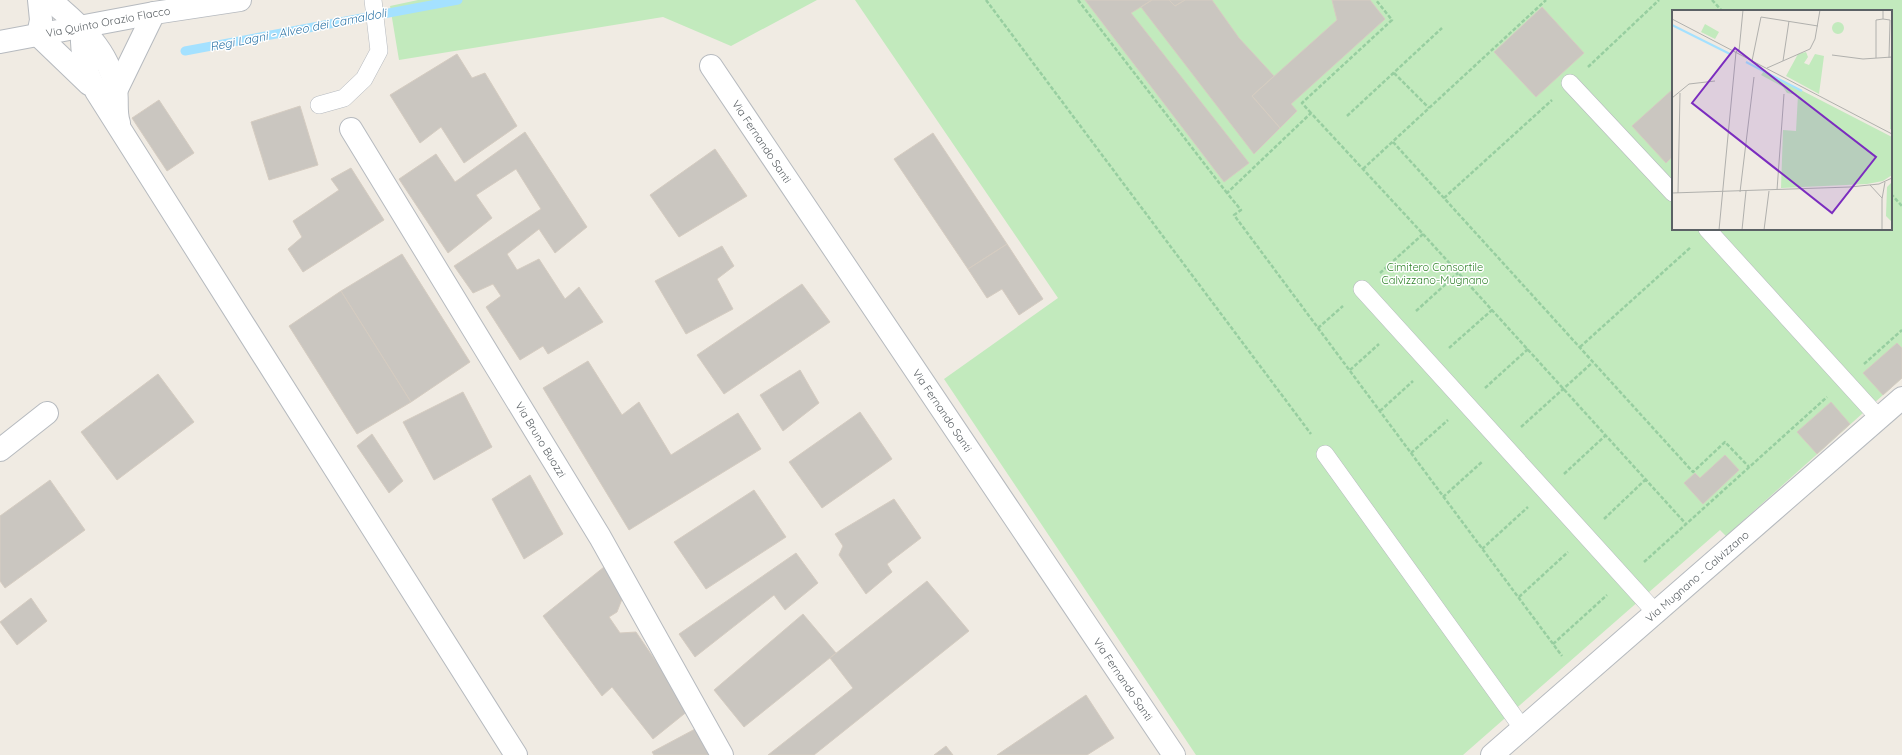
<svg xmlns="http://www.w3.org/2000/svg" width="1902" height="755" viewBox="0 0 1902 755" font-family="Quicksand,sans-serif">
  <rect width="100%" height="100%" fill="#f0ebe3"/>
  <path fill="#c2eabd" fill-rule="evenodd" d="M418,0H817L731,46L663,17L399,60L390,6Z
    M855,0H1902V378L1726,536L1720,530L1463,755H1196L944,379L1058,298ZM1673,11H1891V229H1673Z"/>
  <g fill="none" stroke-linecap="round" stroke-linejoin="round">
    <path stroke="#a4e1ff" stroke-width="9" d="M185,51L458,0"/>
  </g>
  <path fill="#cac6c0" stroke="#d5ccc1" d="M1085,0H1152L1131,13L1249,163L1224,182Z
    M1152,0H1169L1175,6L1185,0H1212L1239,38L1274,76L1252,96L1280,128L1254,154L1141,7Z
    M1169,0H1185L1175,6Z
    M1370,0L1385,19L1291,104L1297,111L1280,128L1252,96L1337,20L1332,0Z
    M1542,7L1584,53L1536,97L1494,52Z
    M457,54L472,78L485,73L517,126L464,163L441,127L420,143L390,95Z
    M1673,89V156L1666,163L1632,126Z
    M159,100L194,153L167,171L132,118Z
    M300,106L318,165L269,180L251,122Z
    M525,132L587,227L555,253L539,229L507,254L517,270L539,259L565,299L579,287L603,322L548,354L543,346L520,360L486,307L501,296L493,284L473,293L454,266L541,209L516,169L476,195L492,218L448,253L399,179L436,154L455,182Z
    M933,133L1007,244L968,269L894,159Z
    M715,149L747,196L679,237L650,195Z
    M351,168L384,220L303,272L288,249L302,237L293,221L339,190L331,179Z
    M1007,244L1043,299L1019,315L1002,289L987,298L968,269Z
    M722,246L734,266L717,279L733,309L686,334L655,281Z
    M402,254L470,362L411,402L341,291Z
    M802,284L830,322L724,394L697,355Z
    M341,291L411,402L357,434L289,326Z
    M1897,343L1902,348V378L1883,395L1863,373Z
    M588,361L622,415L639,402L671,455L738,413L761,449L629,530L543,388Z
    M800,370L819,403L783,431L760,395Z
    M158,374L194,422L117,480L81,432Z
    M463,392L492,447L434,480L403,422Z
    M1831,402L1850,424L1817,454L1797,432Z
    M860,412L892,459L822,508L789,462Z
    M372,434L403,481L389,493L357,446Z
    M1725,455L1739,470L1703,504L1684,483L1695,473L1700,478Z
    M530,475L563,534L524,559L492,499Z
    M50,480L85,530L5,588L0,581V516Z
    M754,490L786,537L706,589L674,542Z
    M894,499L921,538L887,564L892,572L866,594L839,555L843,546L835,534Z
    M796,553L818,583L785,610L774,595L695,657L679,634Z
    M604,567L624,594L617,612L609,617L620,633L636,632L689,710L653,739L612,687L602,696L543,616Z
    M927,581L969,631L814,755H768L853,688L830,658Z
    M31,598L47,621L17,645L0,622Z
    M803,614L836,653L744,727L714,690Z
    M1086,695L1114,738L1087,755H997Z
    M697,728L714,755H654L652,752Z
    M946,746L953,755H934Z"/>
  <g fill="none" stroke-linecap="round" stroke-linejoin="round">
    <g stroke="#b6babf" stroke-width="18">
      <path id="service" d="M1570,83L1673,193
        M319,105L344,98L364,79L379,51L373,0
        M1707,229L1879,418
        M1362,289L1656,613
        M1325,454L1523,729"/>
    </g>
    <g stroke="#b6babf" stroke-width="24">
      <g id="minor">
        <path d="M50,0C80,25 109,50 116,90C118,101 115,112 119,123"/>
        <path d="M82,26C81,53 84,68 96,91L516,755"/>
        <path d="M38,35L89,84"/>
        <path d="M38,35L41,20L39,0"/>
        <path id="s1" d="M0,42L154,13L240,0"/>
        <path id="s2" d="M711,66L1174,755"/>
        <path d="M116,91L154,13"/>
        <path id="s3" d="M351,129L600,537L722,755"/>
        <path d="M0,450L47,413"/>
        <path id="s4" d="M1492,755L1902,398"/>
      </g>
    </g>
    <path stroke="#97cea0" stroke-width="2.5" stroke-dasharray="4 2" stroke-linecap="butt" d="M986,0L1311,434
      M1078,0L1227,193
      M1712,0L1722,11
      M1588,67L1659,0
      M1394,73L1429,108
      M1311,113L1302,103L1392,20L1376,0
      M1347,116L1442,28
      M1393,142L1693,472L1725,442L1749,467
      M1363,169L1546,0
      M1891,194L1902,206
      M1444,198L1552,100
      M1423,234L1686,524
      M1380,273L1423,234L1311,113L1227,193L1241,210L1234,215L1562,656
      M1416,311L1458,273
      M1318,328L1343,306
      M1580,347L1691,247
      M1449,348L1492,310
      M1864,364L1902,330
      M1350,370L1379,344
      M1485,388L1528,349
      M1380,411L1413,381
      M1521,427L1593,362
      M1411,453L1448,420
      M1564,474L1606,435
      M1443,497L1483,461
      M1604,519L1646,479
      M1482,549L1528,507
      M1644,562L1827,397
      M1519,597L1568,552
      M1553,644L1607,595"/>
    <use href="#service" stroke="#fff" stroke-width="17"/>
    <use href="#minor" stroke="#fff" stroke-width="22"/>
  </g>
  <g text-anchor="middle" stroke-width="3" stroke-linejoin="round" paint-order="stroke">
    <g font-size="11" fill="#5b6165" stroke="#fff">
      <text dy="4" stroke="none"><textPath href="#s1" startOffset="110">Via Quinto Orazio Flacco</textPath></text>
      <text dy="4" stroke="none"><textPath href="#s2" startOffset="91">Via Fernando Santi</textPath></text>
      <text dy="4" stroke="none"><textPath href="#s2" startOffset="415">Via Fernando Santi</textPath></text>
      <text dy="4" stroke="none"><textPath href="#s3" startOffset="364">Via Bruno Buozzi</textPath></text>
      <text dy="4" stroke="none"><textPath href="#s4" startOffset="272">Via Mugnano - Calvizzano</textPath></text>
      <text dy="4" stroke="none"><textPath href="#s2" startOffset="739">Via Fernando Santi</textPath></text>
    </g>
    <g font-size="11" fill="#31842c" stroke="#fff">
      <text x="1435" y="271">Cimitero Consortile<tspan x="1435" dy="13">Calvizzano-Mugnano</tspan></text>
    </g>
    <g font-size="12" font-style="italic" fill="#3278a9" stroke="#fff">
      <text transform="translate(298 30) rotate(-11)" y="4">Regi Lagni - Alveo dei Camaldoli</text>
    </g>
  </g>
  <g transform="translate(1672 10)">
    <rect width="220" height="220" fill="#f0ebe3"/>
    <path d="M160 18a6 6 0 1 1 12 0a6 6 0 1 1-12 0ZM33,14L47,22L43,29L29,22ZM134,42L136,47L132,53L137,55L143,44L152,46L147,84L114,66L126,44ZM219,50H220V120L218,119ZM92,61L220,127V165L211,171L195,174L109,178L111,120L124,121L126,85L115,83L111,77L89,65ZM220,172V212L214,206L215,177Z" fill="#c2eabd"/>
    <path fill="none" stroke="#a4e1ff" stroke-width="2" d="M0,15L58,44M74,52L130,81"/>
    <path fill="none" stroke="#b0b0ad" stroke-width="1" d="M0,9L220,124M211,9L218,10L217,48M67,41L71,0M160,45L191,49L220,47M204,48V10L211,9V0M80,51L89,7L146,16M111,51L117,11M95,58L138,39L143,29L148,0M0,88L17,74L43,71M198,175L210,188M105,180L112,84M68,182L82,67M0,183L178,177L207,174L220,168M6,183L8,83M47,220L64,42L67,39M70,220L74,181M92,220L97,181M210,220V189L213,172"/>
    <path fill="#7b2cbf" fill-opacity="0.15" stroke="#7b2cbf" stroke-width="2" d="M63,38L204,147L160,203L20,93Z"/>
    <rect width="220" height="220" fill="none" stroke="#5b6165" stroke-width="2"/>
  </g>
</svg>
